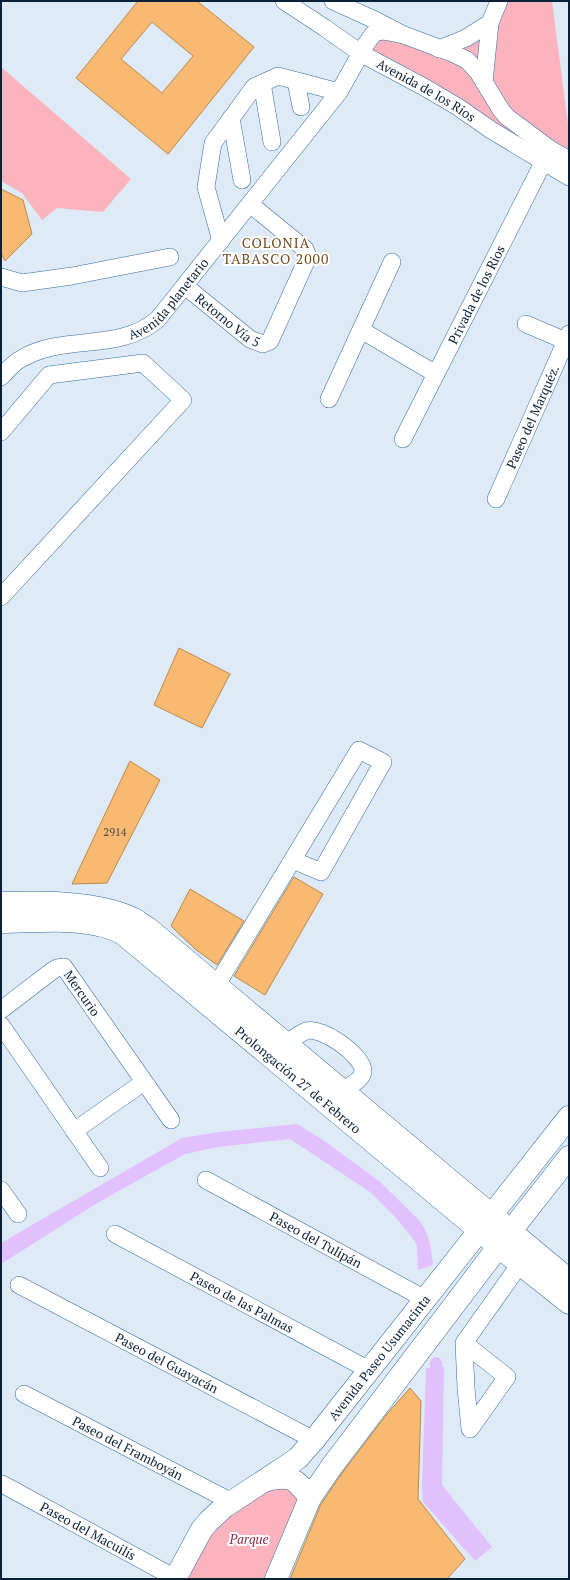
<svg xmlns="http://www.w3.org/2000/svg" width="570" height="1580" viewBox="0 0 570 1580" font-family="'PT Serif',serif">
  <rect width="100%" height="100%" fill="#deeaf6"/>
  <path fill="#fbb3be" d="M499,1H552L569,132V169L362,54L374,33L439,49L466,38Z
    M1,67L131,179L103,212L57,208L42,220L22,193L1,181Z
    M267,1480L301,1486L276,1579H175L203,1529Z"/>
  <path fill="#e2c0fe" d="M297,1124L320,1138L379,1181L419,1220C430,1234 431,1249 433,1265L418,1270L417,1246L414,1240L397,1219L370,1192L290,1139L218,1147L185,1154L99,1202L1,1264V1243L182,1138L219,1132Z
    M444,1367L442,1485L492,1547L475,1561L423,1502L422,1489L426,1368Z"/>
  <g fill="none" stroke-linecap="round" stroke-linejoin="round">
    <path stroke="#e2c0fe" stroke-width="12" d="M436,1384V1363"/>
  </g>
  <path fill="#f8ba72" stroke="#be8745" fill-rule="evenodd" d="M138,1H197L254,47L168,154L76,78ZM152,22L193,56L162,93L121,59Z
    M1,189L23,200L32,234L5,261L1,253Z
    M179,648L230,674L202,728L154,705Z
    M130,761L160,780L107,883L72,884Z
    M294,877L323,894L265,995L234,976Z
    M190,889L244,921L217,965L195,949L171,926Z
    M410,1388L421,1401L418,1499L465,1559L447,1579H290L321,1504L342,1473L387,1414Z"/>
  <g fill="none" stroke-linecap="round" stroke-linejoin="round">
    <g stroke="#306ca3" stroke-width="18">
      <g id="minor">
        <path id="s1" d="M284,1L325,28L362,54L424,87L458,107L491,130L569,177"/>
        <path d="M333,1L375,20L404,35L452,53L467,60L478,72L501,110L507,117L550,149L569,160"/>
        <path d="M439,49L466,38L490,23"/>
        <path d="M296,81L301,107"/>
        <path d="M484,82L490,23L499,1"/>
        <path d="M262,83L272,142"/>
        <path d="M231,118L242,180"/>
        <path d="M221,241L206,187L213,143L254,87L278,76L339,92"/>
        <path d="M1,277L22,283L72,276L170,257"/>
        <path id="s2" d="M185,286L250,339L263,344L270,341L308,257L305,249L250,204"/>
        <path d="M526,324L566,341"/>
        <path d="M361,330L436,374"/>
        <path id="s3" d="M1,377C7,371 13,363 21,359C64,333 119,353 158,319L339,92L366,44L374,33L383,31L404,35"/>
        <path d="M329,399L392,262"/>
        <path d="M1,432L49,375L143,363L183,400L1,597"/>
        <path id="s4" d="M403,439L550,149"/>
        <path id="s5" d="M496,499L569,334"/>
        <path d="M216,986L359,750L383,762L321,872L293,860"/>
        <path id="s6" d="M1,1010L52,971L57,968L64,967L171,1120"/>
        <path d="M1,1025L100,1168"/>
        <path d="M285,1044C291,1040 299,1034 306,1031C321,1026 363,1055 363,1071C363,1080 349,1086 342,1091"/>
        <path d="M74,1131L144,1082"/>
        <path id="s7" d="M206,1180L425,1299"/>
        <path d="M1,1190L18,1214"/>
        <path id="s8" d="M115,1234L369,1370"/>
        <path id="s9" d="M19,1285L314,1440"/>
        <path d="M464,1343L507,1377L470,1429L466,1388L464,1343L520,1264"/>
        <path id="s10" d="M24,1394L232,1502"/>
        <path id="s11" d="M2,1484L175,1578"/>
      </g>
    </g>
    <g stroke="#306ca3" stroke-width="23">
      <g id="major">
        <path d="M1,903C40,902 98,901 134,919C139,922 144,926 149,929L569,1280"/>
        <path id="s12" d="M1,922C41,922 85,915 122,933L510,1256L569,1303"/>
        <path d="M267,1480C291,1474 296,1479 310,1498"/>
        <path id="s13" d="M175,1579L202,1529L209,1521L224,1507L291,1463L298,1458L314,1440L569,1117"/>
        <path d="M276,1579L310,1498L332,1466L499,1246L569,1157"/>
      </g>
    </g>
    <use href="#minor" stroke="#fff" stroke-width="17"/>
    <use href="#major" stroke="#fff" stroke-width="22"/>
  </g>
  <g text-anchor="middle" stroke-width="4" stroke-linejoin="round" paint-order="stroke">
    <g font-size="11" fill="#454847">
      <text x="115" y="836">2914</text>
    </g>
    <g font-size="13" fill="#092239" stroke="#fff">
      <text dy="5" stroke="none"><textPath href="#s1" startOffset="168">Avenida de los Rios</textPath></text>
      <text dy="5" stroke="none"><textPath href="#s4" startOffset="162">Privada de los Rios</textPath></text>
      <text dy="5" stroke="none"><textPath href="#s3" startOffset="193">Avenida planetario</textPath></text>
      <text dy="5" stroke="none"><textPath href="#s2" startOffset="55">Retorno Vía 5</textPath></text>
      <text dy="5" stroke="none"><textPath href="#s5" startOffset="90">Paseo del Marquéz.</textPath></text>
      <text dy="5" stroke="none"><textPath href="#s6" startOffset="109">Mercurio</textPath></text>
      <text dy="5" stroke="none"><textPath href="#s12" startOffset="352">Prolongación 27 de Febrero</textPath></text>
      <text dy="5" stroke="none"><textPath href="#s7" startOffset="125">Paseo del Tulipán</textPath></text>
      <text dy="5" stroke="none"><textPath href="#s8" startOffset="144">Paseo de las Palmas</textPath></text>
      <text dy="5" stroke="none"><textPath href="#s13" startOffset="306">Avenida Paseo Usumacinta</textPath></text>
      <text dy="5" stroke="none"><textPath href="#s9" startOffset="167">Paseo del Guayacán</textPath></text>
      <text dy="5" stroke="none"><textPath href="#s10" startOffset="117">Paseo del Framboyán</textPath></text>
      <text dy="5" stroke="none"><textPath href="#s11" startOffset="98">Paseo del Macuilís</textPath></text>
    </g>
    <g font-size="13" font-style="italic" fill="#952845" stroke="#fff">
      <text x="249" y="1544">Parque</text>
    </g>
    <g font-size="14" letter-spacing="1" fill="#714c1d" stroke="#fff">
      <text x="276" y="248">COLONIA<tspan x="276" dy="16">TABASCO 2000</tspan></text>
    </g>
  </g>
  <rect width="570" height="1580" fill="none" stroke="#092239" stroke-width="4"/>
</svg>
